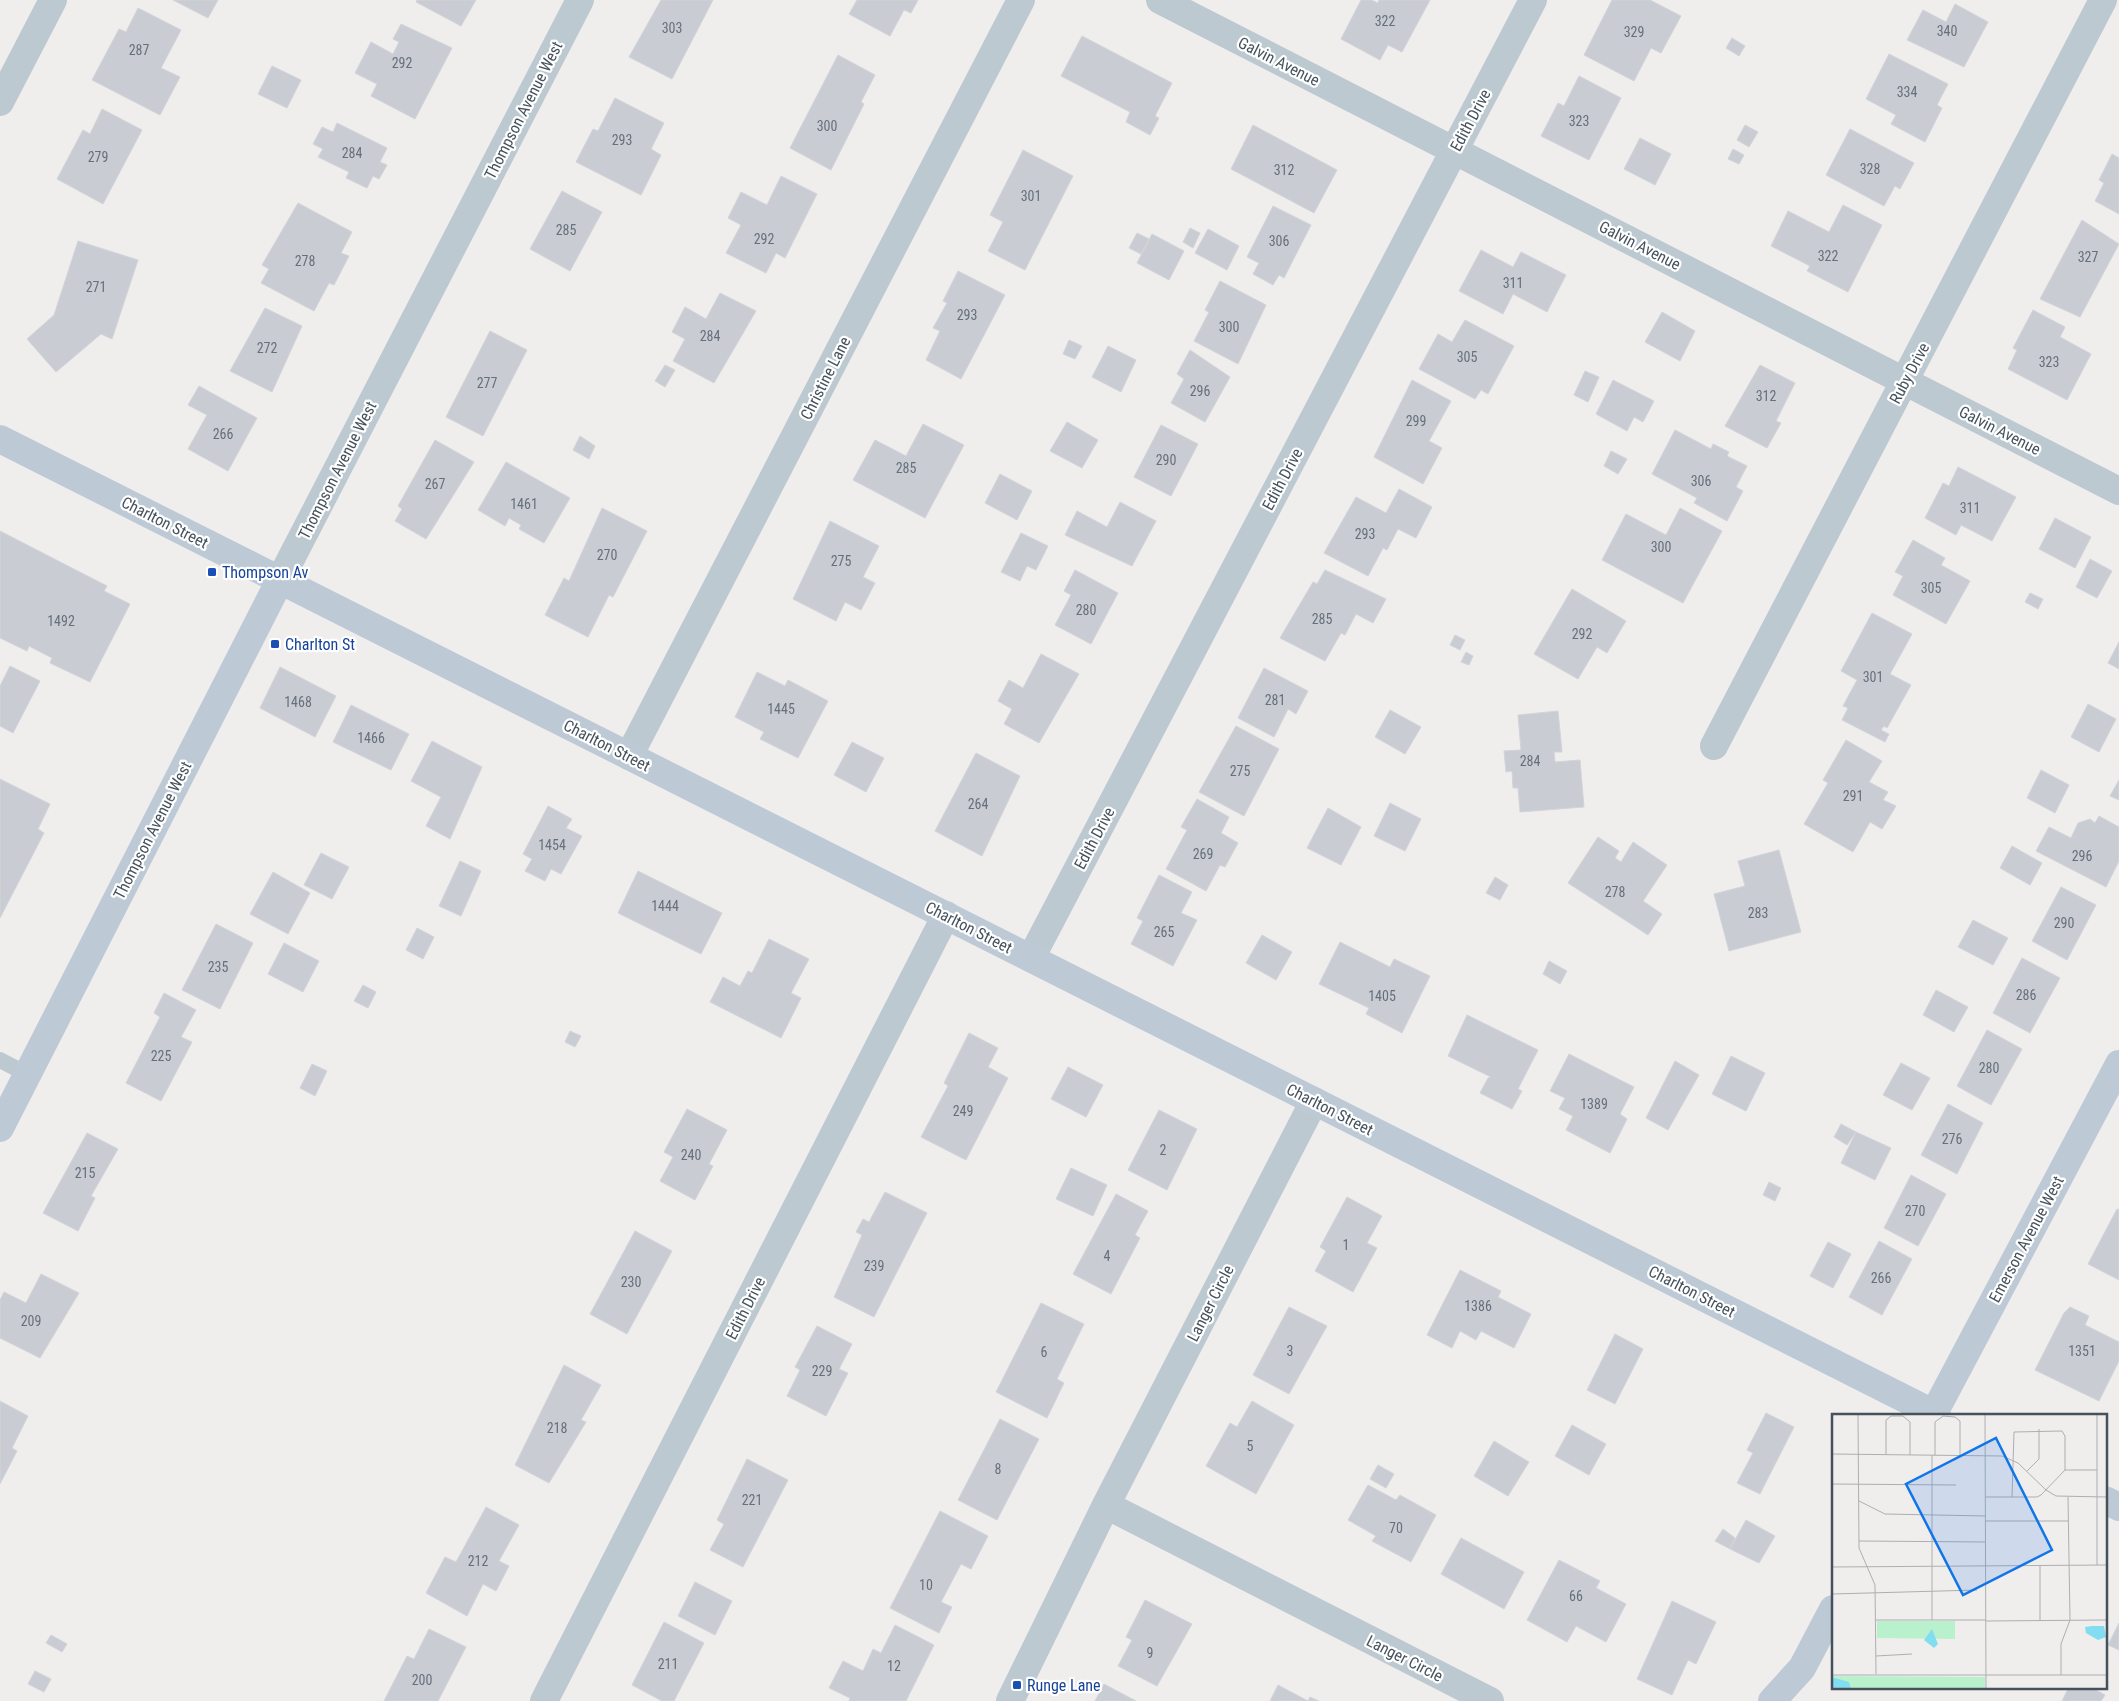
<svg xmlns="http://www.w3.org/2000/svg" width="2119" height="1701" viewBox="0 0 2119 1701" font-family="'Roboto Condensed',sans-serif">
  <rect width="100%" height="100%" fill="#f0eded"/>
  <path fill="#caccd3" stroke="#d1d4d9" d="M173,0H218L208,18Z
    M417,0H476L461,26L416,2Z
    M661,0H713L672,79L629,57Z
    M857,0H918L911,13L904,10L890,36L849,14Z
    M1361,0H1371L1378,3L1379,0H1430L1402,52L1388,45L1380,60L1341,39Z
    M1612,0H1650L1681,16L1661,53L1651,48L1634,81L1584,55Z
    M1955,4L1988,22L1964,67L1907,40L1923,10L1946,22Z
    M138,8L181,30L161,68L180,77L160,115L92,80L119,29L126,32Z
    M401,24L452,48L415,119L371,96L377,84L355,73L371,42L393,54L399,42L393,39Z
    M1082,36L1172,83L1155,116L1159,118L1150,135L1126,122L1130,112L1061,76Z
    M1732,38L1745,46L1739,56L1726,48Z
    M1889,54L1948,84L1937,105L1942,108L1925,142L1891,124L1896,115L1866,99Z
    M838,55L875,75L861,102L864,104L831,170L790,148Z
    M272,66L301,80L287,108L258,94Z
    M1579,76L1621,98L1589,160L1541,136L1558,103L1564,106Z
    M615,98L664,123L651,149L661,155L641,195L576,162L593,129L598,131Z
    M102,109L142,130L103,204L57,179L83,130L90,134Z
    M337,123L387,148L380,162L387,165L379,179L373,176L367,188L346,178L349,172L318,157L323,149L313,144L322,127L333,132Z
    M1253,125L1337,170L1314,213L1231,169Z
    M1745,125L1758,132L1749,147L1737,140Z
    M1850,129L1914,163L1900,189L1895,186L1884,206L1826,175Z
    M1640,138L1671,154L1655,185L1624,169Z
    M1733,149L1744,155L1739,164L1728,159Z
    M1023,150L1073,176L1025,270L988,251L1003,222L990,215Z
    M2112,154L2119,158V214L2095,201L2104,183L2099,180Z
    M781,176L817,194L785,258L776,253L766,273L726,253L741,225L728,218L741,192L767,205Z
    M562,191L602,212L570,271L530,249Z
    M298,203L352,232L341,253L349,256L334,285L329,283L314,311L261,283L269,269L262,265Z
    M1843,205L1882,225L1848,292L1807,271L1810,266L1771,246L1788,211L1829,232Z
    M1273,206L1311,225L1284,278L1279,275L1273,285L1253,274L1259,263L1247,257Z
    M2082,220L2119,244L2080,317L2040,299Z
    M1190,228L1200,233L1193,248L1183,242Z
    M1208,229L1239,246L1227,270L1195,253Z
    M1137,233L1149,239L1141,254L1129,248Z
    M1152,234L1184,251L1169,280L1137,263Z
    M78,241L138,260L112,339L101,334L56,372L27,339L54,315Z
    M1481,250L1513,267L1521,252L1566,275L1547,312L1513,294L1503,314L1459,291Z
    M958,271L1005,295L961,379L926,360L940,331L933,328L947,303L943,301Z
    M1220,281L1266,305L1238,364L1194,341L1209,312L1205,310Z
    M720,293L756,311L714,383L673,361L685,339L672,332L685,307L706,319Z
    M265,308L302,326L272,392L230,371Z
    M2033,310L2065,327L2060,337L2091,354L2067,400L2008,369L2017,350L2013,348Z
    M1662,312L1695,331L1680,361L1645,342Z
    M1465,320L1514,346L1488,394L1481,390L1475,399L1419,369L1438,334L1452,342Z
    M490,331L527,350L483,436L446,417Z
    M1069,340L1082,346L1075,359L1063,354Z
    M1108,346L1136,360L1121,392L1092,377Z
    M1190,350L1230,377L1205,422L1171,403L1184,379L1177,374Z
    M665,365L675,370L665,387L655,381Z
    M1760,365L1795,383L1776,421L1781,423L1767,448L1725,426Z
    M1585,371L1599,377L1588,402L1574,395Z
    M1412,380L1451,401L1429,441L1442,448L1423,484L1374,457Z
    M1613,380L1654,401L1643,422L1634,417L1627,431L1596,414Z
    M199,386L257,418L228,471L188,449L207,415L188,405Z
    M1067,422L1098,440L1082,468L1050,451Z
    M923,424L964,445L925,518L853,480L875,440L906,456Z
    M1161,425L1198,444L1171,496L1134,477Z
    M1675,430L1711,449L1713,444L1729,452L1727,456L1747,466L1736,487L1743,491L1727,521L1694,503L1697,498L1652,474Z
    M580,436L595,446L589,459L573,450Z
    M435,440L474,462L426,539L395,521L402,509L398,506Z
    M1611,451L1627,459L1618,474L1604,466Z
    M506,462L570,498L544,543L519,529L521,525L509,518L505,526L478,510Z
    M1958,467L2016,497L1992,541L1961,525L1956,535L1925,518L1943,483L1949,486Z
    M1000,474L1032,491L1017,520L985,503Z
    M1399,489L1432,507L1416,538L1398,529L1387,550L1383,548L1368,576L1324,553L1356,497L1386,513Z
    M1120,502L1156,521L1132,566L1065,535L1077,511L1107,527Z
    M602,508L647,531L613,597L609,595L588,637L545,615L564,578L569,581Z
    M1680,508L1722,531L1683,603L1602,560L1626,514L1666,535Z
    M2055,518L2091,537L2075,568L2039,549Z
    M830,521L879,546L863,577L875,583L861,610L845,602L836,621L793,599Z
    M0,531L107,586L104,591L130,604L90,682L50,663L52,658L29,646L27,651L0,638Z
    M1021,533L1048,546L1036,570L1027,566L1020,581L1001,572Z
    M1913,540L1945,558L1941,565L1970,581L1946,624L1893,595L1903,576L1895,572Z
    M2090,559L2112,571L2097,598L2076,587Z
    M1075,570L1118,593L1091,644L1055,625L1071,595L1064,591Z
    M1325,570L1386,599L1373,623L1356,614L1345,635L1341,633L1325,661L1280,638L1313,582L1317,584Z
    M1572,589L1626,621L1607,653L1597,647L1578,679L1534,654Z
    M2030,593L2043,599L2038,609L2025,602Z
    M1872,613L1912,634L1890,674L1911,685L1887,728L1884,726L1881,730L1889,734L1885,742L1842,720L1848,708L1843,706L1857,680L1841,671Z
    M1455,635L1465,640L1460,650L1450,645Z
    M2119,642V669L2108,663Z
    M1466,652L1473,656L1469,665L1461,662Z
    M1041,654L1079,674L1039,743L1004,724L1012,709L998,701L1009,680L1023,688Z
    M10,666L40,681L13,733L0,726V686Z
    M280,667L336,696L315,737L260,708Z
    M1264,668L1308,691L1296,714L1288,709L1274,737L1238,718Z
    M757,672L785,686L788,680L828,701L798,758L760,739L764,732L735,717Z
    M2088,704L2116,719L2099,752L2071,737Z
    M351,705L409,734L391,770L333,742Z
    M1390,710L1421,727L1405,754L1375,737Z
    M1558,711L1562,752H1554L1555,762L1580,760L1584,807L1520,812L1518,788H1513L1512,771L1506,772L1504,751L1521,750L1518,715Z
    M1236,726L1279,749L1244,816L1199,792Z
    M1846,740L1882,761L1869,782L1888,792L1883,800L1896,806L1882,829L1870,822L1853,852L1804,824L1828,783L1823,780Z
    M432,741L482,767L450,839L426,826L441,797L411,781Z
    M852,742L884,758L866,792L834,775Z
    M976,753L1020,776L982,856L935,831Z
    M2041,770L2069,785L2055,813L2027,798Z
    M0,779L50,804L38,829L44,833L0,918Z
    M2119,780V800L2110,796Z
    M1197,799L1229,817L1221,833L1238,843L1225,867L1220,865L1206,891L1166,869L1187,830L1181,827Z
    M1390,803L1421,819L1405,851L1374,836Z
    M548,806L572,819L566,828L582,836L561,874L551,869L545,881L525,871L532,859L523,854Z
    M1328,808L1361,827L1341,865L1307,848Z
    M2099,816L2119,827V861L2106,887L2036,851L2049,827L2071,838L2078,823L2090,819L2095,823Z
    M1598,837L1619,851L1615,858L1621,862L1633,842L1667,865L1643,901L1662,914L1648,935L1568,883Z
    M2012,846L2042,863L2030,885L2000,868Z
    M1779,850L1801,932L1729,951L1714,894L1745,886L1738,861Z
    M321,853L349,867L332,899L304,885Z
    M460,861L481,871L461,916L439,906Z
    M638,871L722,913L701,954L618,913Z
    M273,872L310,893L288,934L250,914Z
    M1159,875L1192,892L1181,913L1197,920L1173,966L1131,944L1143,921L1137,918Z
    M1495,877L1508,885L1500,900L1486,893Z
    M2061,887L2096,905L2067,960L2032,941Z
    M1973,920L2008,938L1993,965L1958,947Z
    M216,924L253,943L220,1009L182,990Z
    M417,928L434,937L423,959L406,950Z
    M1262,935L1292,952L1276,980L1246,963Z
    M769,939L809,959L791,993L801,998L781,1038L710,1002L723,977L740,986L748,971L752,973Z
    M1340,942L1390,967L1394,959L1430,976L1402,1033L1366,1014L1369,1008L1319,984Z
    M284,943L319,961L303,992L268,974Z
    M2022,958L2060,978L2030,1033L1993,1013Z
    M1549,961L1567,971L1560,984L1543,974Z
    M363,985L376,992L368,1008L354,1001Z
    M1936,990L1968,1007L1954,1032L1923,1015Z
    M164,993L196,1010L181,1037L192,1042L161,1101L126,1083L160,1017L154,1013Z
    M1467,1015L1538,1050L1518,1089L1522,1091L1512,1109L1480,1093L1488,1078L1491,1077L1448,1056Z
    M1987,1030L2022,1049L1991,1105L1957,1086Z
    M570,1031L581,1036L575,1047L565,1042Z
    M969,1033L998,1048L988,1067L1008,1078L966,1160L921,1137L948,1086L944,1083Z
    M1569,1054L1634,1087L1620,1114L1627,1119L1610,1153L1566,1130L1573,1116L1559,1109L1565,1098L1550,1091Z
    M1731,1056L1765,1073L1746,1111L1712,1094Z
    M1675,1061L1699,1075L1668,1130L1646,1118Z
    M1901,1063L1930,1078L1912,1110L1883,1095Z
    M312,1064L327,1071L315,1096L300,1088Z
    M1068,1067L1103,1085L1086,1117L1051,1099Z
    M1948,1104L1983,1123L1957,1174L1921,1155Z
    M687,1109L727,1130L709,1164L713,1166L695,1200L660,1181L673,1157L664,1152Z
    M1159,1110L1197,1129L1167,1190L1128,1170Z
    M1841,1124L1856,1132L1847,1145L1834,1137Z
    M1856,1132L1891,1148L1875,1180L1841,1163Z
    M87,1133L118,1149L91,1196L95,1198L78,1231L43,1213Z
    M1071,1168L1107,1185L1093,1216L1056,1199Z
    M1911,1175L1946,1194L1918,1246L1884,1228Z
    M1769,1182L1781,1188L1775,1201L1763,1195Z
    M885,1192L927,1213L874,1317L834,1297L862,1235L856,1232L863,1219L869,1222Z
    M1116,1194L1148,1211L1135,1235L1140,1238L1111,1294L1073,1274Z
    M1347,1197L1382,1216L1367,1243L1377,1248L1353,1292L1315,1271L1326,1251L1320,1247Z
    M2117,1209L2119,1210V1280L2088,1264Z
    M635,1231L672,1251L627,1334L590,1314Z
    M1879,1241L1912,1259L1882,1315L1849,1297Z
    M1828,1242L1851,1254L1833,1288L1810,1276Z
    M1460,1270L1501,1291L1498,1297L1531,1314L1514,1348L1481,1331L1476,1340L1460,1331L1452,1348L1427,1335Z
    M41,1274L79,1293L40,1358L0,1338V1300L4,1292L26,1303Z
    M1041,1303L1084,1324L1057,1379L1064,1383L1047,1418L996,1392Z
    M1289,1307L1327,1326L1289,1394L1253,1375Z
    M2070,1307L2089,1316L2085,1325L2119,1342V1361L2099,1401L2035,1370L2064,1313Z
    M817,1326L852,1344L839,1369L848,1373L826,1416L787,1396L800,1370L795,1367Z
    M1615,1334L1643,1349L1615,1404L1587,1390Z
    M564,1365L601,1385L581,1420L586,1422L549,1483L515,1465Z
    M0,1401L28,1416L12,1448L17,1451L0,1484Z
    M1252,1401L1294,1425L1256,1494L1206,1466L1230,1423L1237,1427Z
    M1766,1413L1794,1427L1760,1494L1737,1483L1753,1453L1747,1450Z
    M1000,1419L1039,1439L997,1520L958,1500Z
    M1572,1425L1606,1444L1589,1475L1555,1456Z
    M1494,1441L1529,1462L1508,1496L1474,1476Z
    M747,1459L788,1480L743,1567L710,1550L724,1524L717,1520Z
    M1378,1465L1394,1474L1386,1488L1370,1479Z
    M1368,1485L1396,1500L1400,1495L1436,1515L1411,1562L1372,1541L1376,1536L1348,1520Z
    M486,1507L519,1525L499,1561L509,1566L496,1591L483,1584L467,1616L426,1593L445,1557L456,1562Z
    M940,1511L988,1536L971,1569L961,1564L941,1602L952,1607L939,1633L890,1608Z
    M1746,1520L1775,1536L1759,1563L1730,1549Z
    M1723,1529L1735,1538L1730,1549L1715,1541Z
    M1461,1538L1524,1572L1504,1609L1441,1574Z
    M1559,1560L1600,1581L1596,1588L1626,1604L1606,1642L1576,1626L1567,1642L1527,1620Z
    M695,1582L732,1601L715,1635L678,1616Z
    M1145,1600L1192,1624L1157,1686L1118,1666L1132,1640L1126,1637Z
    M1672,1601L1716,1622L1696,1664L1688,1660L1672,1695L1637,1679Z
    M664,1622L704,1643L674,1701H662L632,1685Z
    M2119,1623V1650L2108,1645Z
    M895,1625L934,1645L906,1701H849L850,1698L829,1688L843,1661L863,1671L873,1649L881,1653Z
    M429,1629L466,1647L438,1701H384L407,1656L414,1659Z
    M51,1635L67,1644L62,1652L46,1643Z
    M35,1671L51,1679L44,1692L28,1684Z
    M1104,1684L1136,1701H1095Z
    M1278,1685L1308,1701L1310,1697L1319,1701H1270Z
    M2069,1687H2091L2105,1695L2101,1701H2062Z"/>
  <g fill="none" stroke-linecap="round" stroke-linejoin="round">
    <path stroke="#bdc9d1" stroke-width="16" d="M0,1060L27,1074"/>
    <path stroke="#bdc9d1" stroke-width="28" d="M1160,0L2119,491
      M0,102L53,0
      M280,580L580,0
      M1714,746L2103,0
      M629,756L1021,0
      M1031,958L1533,0
      M1106,1505L1490,1701
      M544,1701L946,915
      M1010,1701L1106,1505L1314,1101"/>
    <path stroke="#bdcad6" stroke-width="28" d="M0,439L1937,1415
      M0,1128L280,580
      M1933,1415L2119,1064
      M2105,1500L2119,1507
      M1772,1701L1802,1668L1833,1609"/>
  </g>
  <g fill="#1a4fb4" stroke="#fff" stroke-width="2">
    <rect x="207" y="567" width="10" height="10" rx="2.5"/>
    <rect x="270" y="639" width="10" height="10" rx="2.5"/>
    <rect x="1012" y="1680" width="10" height="10" rx="2.5"/>
  </g>
  <g text-anchor="middle" stroke-width="4.5" stroke-linejoin="round" paint-order="stroke">
    <g font-size="14" fill="#66707a">
      <text x="1385" y="26">322</text>
      <text x="672" y="33">303</text>
      <text x="1947" y="36">340</text>
      <text x="1634" y="37">329</text>
      <text x="139" y="55">287</text>
      <text x="402" y="68">292</text>
      <text x="1907" y="97">334</text>
      <text x="1579" y="126">323</text>
      <text x="827" y="131">300</text>
      <text x="622" y="145">293</text>
      <text x="352" y="158">284</text>
      <text x="98" y="162">279</text>
      <text x="1870" y="174">328</text>
      <text x="1284" y="175">312</text>
      <text x="1031" y="201">301</text>
      <text x="566" y="235">285</text>
      <text x="764" y="244">292</text>
      <text x="1279" y="246">306</text>
      <text x="1828" y="261">322</text>
      <text x="2088" y="262">327</text>
      <text x="305" y="266">278</text>
      <text x="1513" y="288">311</text>
      <text x="96" y="292">271</text>
      <text x="967" y="320">293</text>
      <text x="1229" y="332">300</text>
      <text x="710" y="341">284</text>
      <text x="267" y="353">272</text>
      <text x="1467" y="362">305</text>
      <text x="2049" y="367">323</text>
      <text x="487" y="388">277</text>
      <text x="1200" y="396">296</text>
      <text x="1766" y="401">312</text>
      <text x="1416" y="426">299</text>
      <text x="223" y="439">266</text>
      <text x="1166" y="465">290</text>
      <text x="906" y="473">285</text>
      <text x="1701" y="486">306</text>
      <text x="435" y="489">267</text>
      <text x="524" y="509">1461</text>
      <text x="1970" y="513">311</text>
      <text x="1365" y="539">293</text>
      <text x="1661" y="552">300</text>
      <text x="607" y="560">270</text>
      <text x="841" y="566">275</text>
      <text x="1931" y="593">305</text>
      <text x="1086" y="615">280</text>
      <text x="1322" y="624">285</text>
      <text x="61" y="626">1492</text>
      <text x="1582" y="639">292</text>
      <text x="1873" y="682">301</text>
      <text x="1275" y="705">281</text>
      <text x="298" y="707">1468</text>
      <text x="781" y="714">1445</text>
      <text x="371" y="743">1466</text>
      <text x="1530" y="766">284</text>
      <text x="1240" y="776">275</text>
      <text x="1853" y="801">291</text>
      <text x="978" y="809">264</text>
      <text x="552" y="850">1454</text>
      <text x="1203" y="859">269</text>
      <text x="2082" y="861">296</text>
      <text x="1615" y="897">278</text>
      <text x="665" y="911">1444</text>
      <text x="1758" y="918">283</text>
      <text x="2064" y="928">290</text>
      <text x="1164" y="937">265</text>
      <text x="218" y="972">235</text>
      <text x="2026" y="1000">286</text>
      <text x="1382" y="1001">1405</text>
      <text x="161" y="1061">225</text>
      <text x="1989" y="1073">280</text>
      <text x="1594" y="1109">1389</text>
      <text x="963" y="1116">249</text>
      <text x="1952" y="1144">276</text>
      <text x="1163" y="1155">2</text>
      <text x="691" y="1160">240</text>
      <text x="85" y="1178">215</text>
      <text x="1915" y="1216">270</text>
      <text x="1346" y="1250">1</text>
      <text x="1107" y="1261">4</text>
      <text x="874" y="1271">239</text>
      <text x="1881" y="1283">266</text>
      <text x="631" y="1287">230</text>
      <text x="1478" y="1311">1386</text>
      <text x="31" y="1326">209</text>
      <text x="1290" y="1356">3</text>
      <text x="2082" y="1356">1351</text>
      <text x="1044" y="1357">6</text>
      <text x="822" y="1376">229</text>
      <text x="557" y="1433">218</text>
      <text x="1250" y="1451">5</text>
      <text x="998" y="1474">8</text>
      <text x="752" y="1505">221</text>
      <text x="1396" y="1533">70</text>
      <text x="478" y="1566">212</text>
      <text x="926" y="1590">10</text>
      <text x="1576" y="1601">66</text>
      <text x="1150" y="1658">9</text>
      <text x="668" y="1669">211</text>
      <text x="894" y="1671">12</text>
      <text x="422" y="1685">200</text>
    </g>
    <g font-size="16" fill="#45525c" stroke="#fff">
      <text transform="translate(1279 61) rotate(27)" y="6">Galvin Avenue</text>
      <text transform="translate(523 110) rotate(-63)" y="6">Thompson Avenue West</text>
      <text transform="translate(1470 120) rotate(-62)" y="6">Edith Drive</text>
      <text transform="translate(1640 245) rotate(27)" y="6">Galvin Avenue</text>
      <text transform="translate(1909 373) rotate(-62)" y="6">Ruby Drive</text>
      <text transform="translate(825 378) rotate(-63)" y="6">Christine Lane</text>
      <text transform="translate(2000 430) rotate(27)" y="6">Galvin Avenue</text>
      <text transform="translate(337 470) rotate(-63)" y="6">Thompson Avenue West</text>
      <text transform="translate(1282 479) rotate(-62)" y="6">Edith Drive</text>
      <text transform="translate(165 522) rotate(27)" y="6">Charlton Street</text>
      <text transform="translate(607 745) rotate(27)" y="6">Charlton Street</text>
      <text transform="translate(152 830) rotate(-63)" y="6">Thompson Avenue West</text>
      <text transform="translate(1094 838) rotate(-62)" y="6">Edith Drive</text>
      <text transform="translate(969 927) rotate(27)" y="6">Charlton Street</text>
      <text transform="translate(1330 1109) rotate(27)" y="6">Charlton Street</text>
      <text transform="translate(2026 1239) rotate(-62)" y="6">Emerson Avenue West</text>
      <text transform="translate(1692 1291) rotate(27)" y="6">Charlton Street</text>
      <text transform="translate(1210 1303) rotate(-63)" y="6">Langer Circle</text>
      <text transform="translate(745 1308) rotate(-63)" y="6">Edith Drive</text>
      <text transform="translate(1405 1658) rotate(27)" y="6">Langer Circle</text>
    </g>
    <g font-size="16" fill="#164399" stroke="#fff" text-anchor="start">
      <text x="222" y="578">Thompson Av</text>
      <text x="285" y="650">Charlton St</text>
      <text x="1027" y="1691">Runge Lane</text>
    </g>
  </g>
  <g transform="translate(1832 1414)">
    <rect width="275" height="275" fill="#f0eded"/>
    <path d="M45,207H123V225L45,224ZM0,262L153,263V275H0Z" fill="#b9f1cc"/>
    <path d="M260,212H272L274,223L266,226L254,219L253,213ZM100,215L106,230L102,234L92,226ZM3,264L17,268L19,275H0V265Z" fill="#83ddf0"/>
    <path fill="none" stroke="#acafb3" stroke-width="1" d="M26,0L27,134L43,171L44,260M153,0L154,275M265,0V151M0,40L170,42L186,49L214,76L224,82L275,83M54,41V6L59,2H71L78,8V41M103,41V8L111,2L123,3L128,7V41M233,56H265M195,57L207,45V15M0,70L124,71M154,83H205L209,81L233,56V22L230,17L182,18L180,83M27,87L53,100L154,102M154,107H236M27,127L154,128M208,151V206M0,153L275,151M0,180L145,176M44,206H154M100,206V41M154,207L275,206M44,242L80,240M0,261H275M229,261V230L238,206L236,83"/>
    <path fill="#1075e8" fill-opacity="0.15" stroke="#1075e8" stroke-width="2.5" d="M164,24L220,136L131,181L74,70Z"/>
    <rect width="275" height="275" fill="none" stroke="#45525c" stroke-width="2.5"/>
  </g>
</svg>
